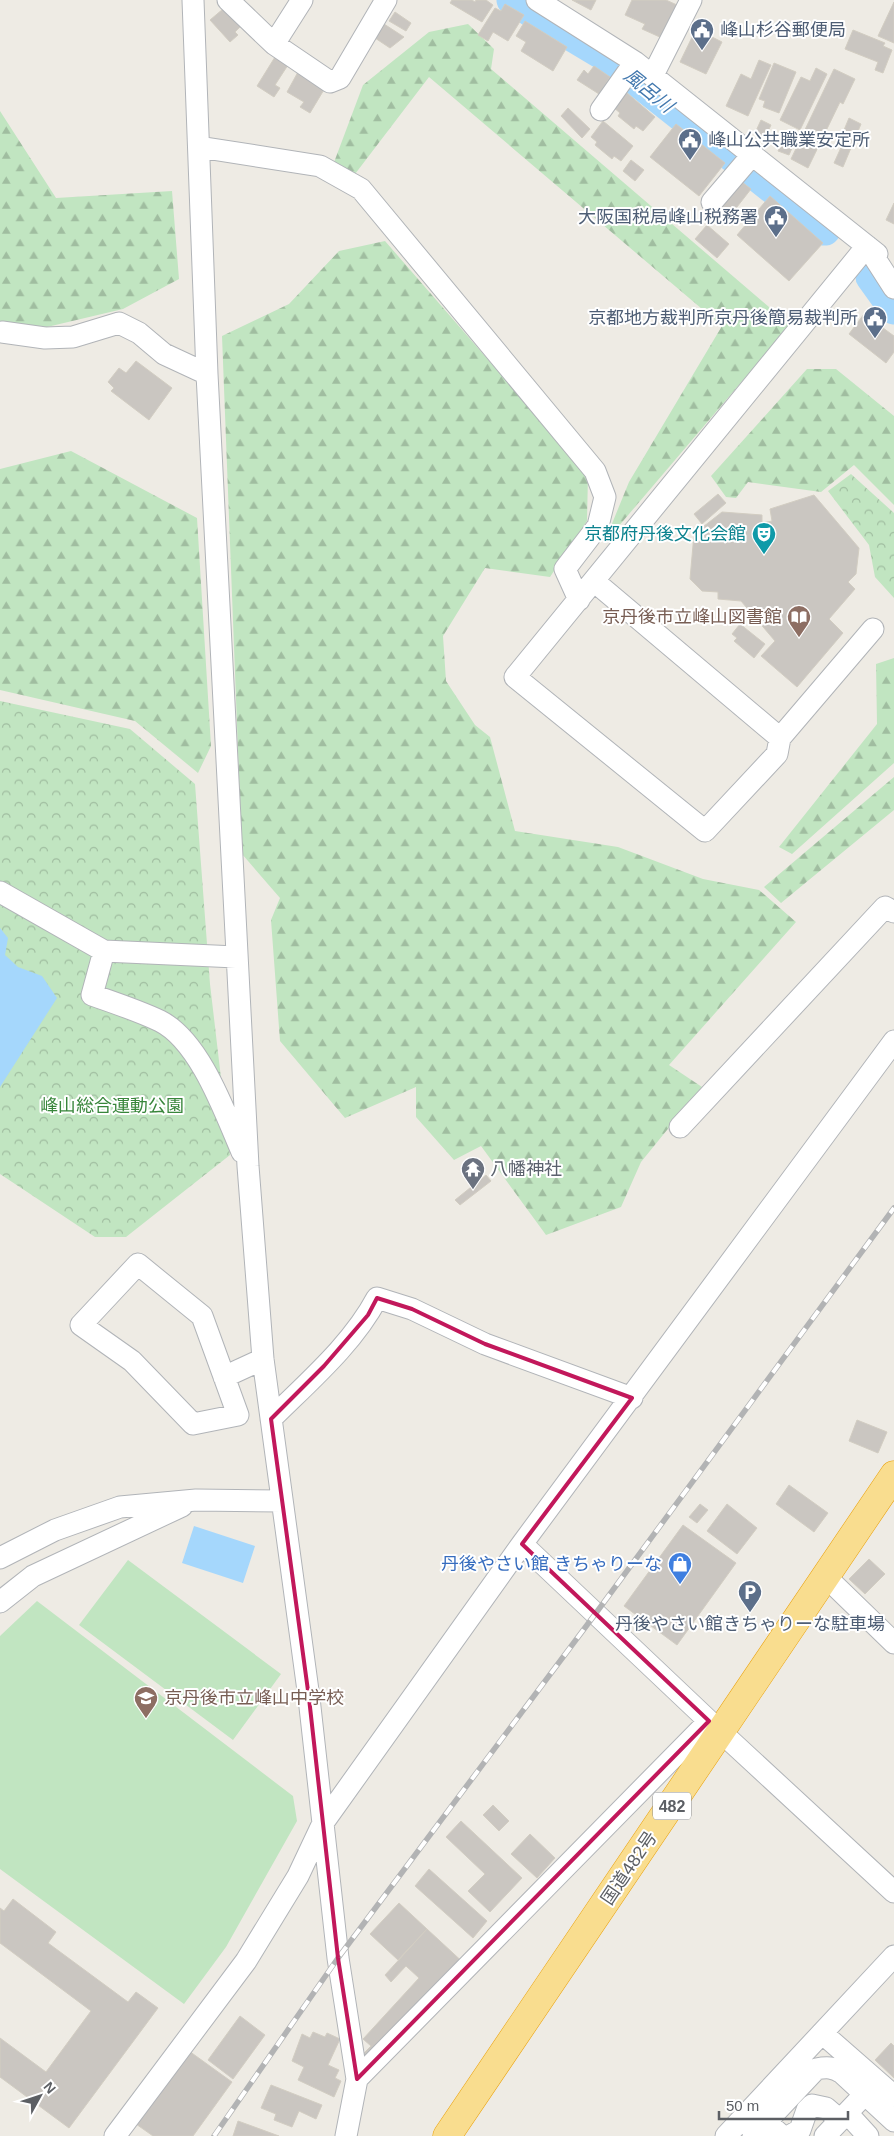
<svg xmlns="http://www.w3.org/2000/svg" width="894" height="2136" viewBox="0 0 894 2136" font-family="Helvetica,'Noto Sans JP',sans-serif">
  <defs>
    <pattern id="forest-firs" width="22" height="20" patternUnits="userSpaceOnUse" patternTransform="scale(1.25)"><rect width="22" height="20" fill="#c1e5c1"/><path d="M5 1l3.5 6h-7zM16 11l3.5 6h-7z" fill="#a0bda0"/></pattern>
    <pattern id="park-crowns" width="20" height="18" patternUnits="userSpaceOnUse" patternTransform="scale(1.25)"><rect width="20" height="18" fill="#c1e5c1"/><path d="M2 6a3 3 0 1 1 6 0M12 15a3 3 0 1 1 6 0" fill="none" stroke="#a0bda0"/></pattern>
  </defs>
  <rect width="100%" height="100%" fill="#eeebe4"/>
  <path fill="url(#forest-firs)" d="M468,24L494,49L491,69L790,325L612,534L609,531L629,482L722,326L429,77L352,178L333,165L363,85L429,32Z
    M0,111L56,198L172,191L179,279L123,309L47,327L0,324Z
    M385,241L588,475L587,521L550,577L485,568L443,636L446,681L475,725L490,737L515,831L618,847L703,879L759,890L796,922L669,1065L702,1087L641,1162L621,1207L546,1235L481,1146L454,1160L416,1117V1087L345,1118L280,1041L271,920L280,898L242,854L222,336L289,304L339,251Z
    M807,369H836L894,416V505L854,465L821,492L748,482L736,498L726,497L711,476Z
    M71,451L197,518L211,746L198,773L135,721L0,690V469Z
    M894,658V763L792,854L779,847L877,724L876,664Z
    M894,777V810L781,903L764,887Z"/>
  <path fill="url(#park-crowns)" d="M851,474L894,513V598L875,577L869,545L828,491Z
    M0,701L130,729L195,784L210,984L230,1155L126,1237H95L0,1174Z"/>
  <path fill="#c1e5c1" d="M128,1560L281,1674L233,1740L79,1625Z
    M37,1601L293,1796L297,1821L226,1947L184,2004L0,1869V1636Z"/>
  <path fill="#a5d7fc" d="M0,928L8,938L5,955L18,967L42,976L57,998L0,1087Z
    M194,1526L255,1546L243,1583L182,1563Z"/>
  <g fill="none" stroke-linecap="round" stroke-linejoin="round">
    <path stroke="#a5d7fc" stroke-width="31" d="M512,0L607,57L825,230
      M871,277L894,309"/>
  </g>
  <path fill="#cac6c1" stroke="#d2cdc2" d="M452,0H472L475,2L476,0H486L493,5L482,22L450,3Z
    M572,0H596L591,10Z
    M632,0H666L677,5L662,38L642,29L645,24L625,15Z
    M894,2V43L878,36Z
    M505,4L524,15L508,41L493,32L488,41L478,35L495,8L501,11Z
    M223,9L240,27L235,32L238,35L230,42L210,20Z
    M395,12L411,23L406,31L389,21Z
    M525,21L567,47L553,71L521,51L526,42L516,36Z
    M381,22L404,37L390,48L372,36Z
    M696,29L722,42L706,74L680,62Z
    M853,30L885,43L883,46L892,50L883,73L875,70L878,62L845,49Z
    M275,57L288,65L275,85L280,88L274,97L257,86Z
    M759,60L771,65L748,116L726,106L741,74L751,79Z
    M774,63L796,72L779,113L763,107L765,101L759,99Z
    M594,66L610,77L599,94L577,80L584,70L588,74Z
    M816,68L827,74L800,130L780,120L801,77L810,81Z
    M834,69L855,79L843,104L840,102L808,168L791,159Z
    M298,72L325,88L310,113L300,107L304,102L287,92Z
    M626,92L655,117L643,131L636,126L634,129L618,116L620,113L613,107Z
    M568,108L590,129L582,138L561,116Z
    M849,118L861,124L843,167L834,163L848,132L844,130Z
    M761,120L771,125L765,138L755,133Z
    M603,121L633,146L621,161L614,156L612,159L595,145L597,142L591,137Z
    M676,124L725,163L699,196L650,157Z
    M784,137L795,141L789,155L778,151Z
    M631,160L644,170L635,181L623,171Z
    M742,182L751,189L723,225L714,217Z
    M770,196L823,243L789,281L737,235Z
    M894,203V224L886,220Z
    M707,225L729,244L717,258L695,239Z
    M864,314L894,336V352L886,363L849,334Z
    M136,361L172,388L149,420L111,391L114,388L108,382L119,368L126,373Z
    M718,494L726,503L702,524L694,514Z
    M814,495L859,548L856,574L848,582L855,589L829,619L843,633L797,687L761,656L775,641L741,601L718,599V592L702,591L690,579L694,534L722,512L762,515V523L772,521L770,509Z
    M740,624L765,644L754,658L734,641L737,638L732,634Z
    M486,1175L491,1181L460,1205L455,1200Z
    M857,1420L887,1432L878,1453L849,1441Z
    M789,1485L828,1513L814,1532L776,1504Z
    M700,1504L708,1510L697,1523L689,1517Z
    M727,1504L757,1528L737,1554L707,1531Z
    M683,1525L736,1563L677,1645L624,1606Z
    M869,1559L885,1574L865,1594L849,1579Z
    M493,1805L509,1821L499,1831L483,1815Z
    M461,1821L522,1878L490,1912L468,1891L485,1874L446,1837Z
    M530,1834L555,1858L537,1878L511,1854Z
    M429,1869L487,1921L473,1938L415,1886Z
    M13,1899L56,1932L48,1943L128,2002L136,1992L158,2008L69,2128L0,2077V2038L46,2072L91,2011L0,1943V1908L4,1911Z
    M399,1903L427,1929L398,1960L370,1934Z
    M427,1929L467,1966L373,2067L361,2056L371,2046L363,2039L419,1978L406,1966L391,1982L385,1975Z
    M240,2016L265,2035L233,2079L208,2060Z
    M313,2032L325,2037L327,2033L340,2039L328,2065L339,2070L335,2078L341,2081L334,2097L298,2080L304,2067L292,2061L302,2034L310,2038Z
    M891,2043L894,2046V2078L875,2060Z
    M189,2051L232,2082L193,2136H153L136,2124Z
    M271,2085L322,2105L316,2119L299,2111L292,2127L274,2120L276,2114L261,2108Z
    M238,2121L279,2136H233Z"/>
  <g fill="none" stroke-linecap="round" stroke-linejoin="round">
    <g stroke="#b1b4b8" stroke-width="23">
      <path id="minor" d="M193,0L207,374L248,1166L263,1359L309,1698L338,1958L357,2079L346,2136
        M228,0L274,44L330,82L340,78L386,0
        M537,0L635,62L877,254
        M274,44L302,0
        M653,75L691,0
        M601,110L635,62
        M199,147L320,166L361,189L595,471L605,497L598,526L565,569L579,600
        M712,202L753,154
        M2,332L45,338L73,337L119,323L139,333L164,354L207,374
        M595,582L780,738
        M873,629L780,738L777,754L705,831L515,677L867,246L894,288
        M0,892L104,951L236,957
        M104,951L92,995C115,1003 139,1011 160,1021C200,1041 225,1113 242,1152
        M680,1127L885,907L894,912
        M138,1264L202,1316L238,1415L193,1424L132,1361L81,1325Z
        M224,1377L263,1359
        M271,1419C308,1382 352,1345 377,1298L412,1309L485,1344L632,1398
        M522,1544L709,1721L894,1892
        M0,1558L55,1530L120,1507L196,1500L282,1501
        M825,1576L894,1643
        M0,1602L33,1576L182,1506
        M822,2033L894,2096
        M357,2079L709,1721
        M847,2113L868,2136
        M766,2122L782,2136H789L800,2130L807,2110L812,2105L826,2108L840,2120
        M115,2136L246,1961L298,1876L323,1823L522,1544L894,1041
        M726,2136L894,1956
        M753,2136L816,2069C827,2067 833,2067 842,2073L894,2121
        M825,2136L865,2094"/>
    </g>
    <g stroke="#eaa007" stroke-width="29">
      <path id="highway" d="M447,2136L894,1475"/>
    </g>
    <use href="#minor" stroke="#fff" stroke-width="21"/>
    <use href="#highway" stroke="#f9dd8f" stroke-width="28"/>
    <g stroke="#b2b3b4" stroke-width="5.5">
      <path id="rail" d="M214,2136L338,1958L596,1613L894,1208"/>
    </g>
    <use href="#rail" stroke="#fff" stroke-width="4" stroke-dasharray="11" stroke-linecap="butt"/>
  </g>
  <path fill="none" stroke="#c2185b" stroke-width="4" stroke-linejoin="round" d="M377,1298L412,1309L485,1344L632,1398L522,1544L709,1721L357,2079L338,1958L309,1698L271,1419L324,1366L368,1315Z"/>
  <defs>
    <g id="civic-pin" transform="scale(1.25)"><path d="M0 17L-7.5 6A9.5 9.5 0 1 1 7.5 6Z" fill="#5c6f8a" stroke="#fff"/><path d="M-.6-6.5H3V-4.5H.6V-3L4-1V1h2V6H-6V1h2V-1L-.6-3ZM-1.2 2.5V6h2.4V2.5Z" fill="#fff"/></g>
    <g id="theatre-pin" transform="scale(1.25)"><path d="M0 17L-7.5 6A9.5 9.5 0 1 1 7.5 6Z" fill="#0f9aa8" stroke="#fff"/><path d="M-5-5.5Q0-4 5-5.5V0Q5 5 0 6Q-5 5-5 0ZM-3.3-2.5H-1v1.5H-3.3ZM1-2.5H3.3v1.5H1ZM-2.8 1Q0 5.5 2.8 1Z" fill="#fff"/></g>
    <g id="library-pin" transform="scale(1.25)"><path d="M0 17L-7.5 6A9.5 9.5 0 1 1 7.5 6Z" fill="#8d6e63" stroke="#fff"/><path d="M-6-4Q-3-5.5-.7-3.5V5Q-3 3-6 4ZM6-4Q3-5.5 .7-3.5V5Q3 3 6 4Z" fill="#fff"/></g>
    <g id="temple-pin" transform="scale(1.25)"><path d="M0 17L-7.5 6A9.5 9.5 0 1 1 7.5 6Z" fill="#6b7280" stroke="#fff"/><path d="M0-6L5-2H3V0L6.5 2.5H4V6H1.5V3h-3V6H-4V2.5H-6.5L-3 0V-2H-5Z" fill="#fff"/></g>
    <g id="shop-pin" transform="scale(1.25)"><path d="M0 17L-7.5 6A9.5 9.5 0 1 1 7.5 6Z" fill="#3f7fe0" stroke="#fff"/><path d="M-5-2.5h2.3a2.7 3.5 0 0 1 5.4 0H5L5.5 6h-11ZM-1.5-2.5h3a1.5 2.3 0 0 0-3 0Z" fill="#fff"/></g>
    <g id="parking-pin" transform="scale(1.25)"><path d="M0 17L-7.5 6A9.5 9.5 0 1 1 7.5 6Z" fill="#5c6f8a" stroke="#fff"/><path d="M-3.5-5.5H1a3.5 3.5 0 0 1 0 7H-1V5.5H-3.5ZM-1-3.4V-.6H.8a1.4 1.4 0 0 0 0-2.8Z" fill="#fff"/></g>
    <g id="school-pin" transform="scale(1.25)"><path d="M0 17L-7.5 6A9.5 9.5 0 1 1 7.5 6Z" fill="#8d6e63" stroke="#fff"/><path d="M0-5L7-2L0 1L-7-2ZM-4 1L0 2.5L4 1V4Q0 6-4 4Z" fill="#fff"/></g>
  </defs>
  <g fill-rule="evenodd">
    <use href="#civic-pin" x="702" y="30"/>
    <use href="#civic-pin" x="690" y="140"/>
    <use href="#civic-pin" x="776" y="217"/>
    <use href="#civic-pin" x="875" y="318"/>
    <use href="#theatre-pin" x="764" y="534"/>
    <use href="#library-pin" x="799" y="617"/>
    <use href="#temple-pin" x="473" y="1169"/>
    <use href="#shop-pin" x="680" y="1564"/>
    <use href="#parking-pin" x="750" y="1592"/>
    <use href="#school-pin" x="146" y="1698"/>
  </g>
  <g text-anchor="middle" stroke-width="4" stroke-linejoin="round" paint-order="stroke">
    <rect fill="#fff" stroke="#8d8f92" stroke-width="1" x="653" y="1792.5" width="38" height="27" rx="4"/>
    <g font-size="16" font-weight="bold" fill="#5c5f64">
      <text x="672" y="1812">482</text>
    </g>
    <g font-size="18" fill="#4e5e75" stroke="#fff" text-anchor="start">
      <text x="720" y="36">峰山杉谷郵便局</text>
      <text x="708" y="146">峰山公共職業安定所</text>
      <text x="758" y="223" text-anchor="end">大阪国税局峰山税務署</text>
      <text x="858" y="324" text-anchor="end">京都地方裁判所京丹後簡易裁判所</text>
      <text x="750" y="1630" text-anchor="middle">丹後やさい館きちゃりーな駐車場</text>
    </g>
    <g font-size="18" fill="#0d838f" stroke="#fff" text-anchor="end">
      <text x="746" y="540">京都府丹後文化会館</text>
    </g>
    <g font-size="18" fill="#785e54" stroke="#fff" text-anchor="end">
      <text x="782" y="623">京丹後市立峰山図書館</text>
      <text x="164" y="1704" text-anchor="start">京丹後市立峰山中学校</text>
    </g>
    <g font-size="18" fill="#38863b" stroke="#fff">
      <text x="112" y="1112">峰山総合運動公園</text>
    </g>
    <g font-size="18" fill="#5b616d" stroke="#fff" text-anchor="start">
      <text x="490" y="1175">八幡神社</text>
    </g>
    <g font-size="18" fill="#366cbe" stroke="#fff" text-anchor="end">
      <text x="662" y="1570">丹後やさい館 きちゃりーな</text>
    </g>
    <g font-size="18" fill="#5c5f64" stroke="#fff">
      <text transform="translate(629 1868) rotate(-56)" y="6">国道482号</text>
    </g>
    <g font-size="19" font-style="italic" fill="#4278ae" stroke="#fff">
      <text transform="translate(649 90) rotate(39)" y="7">風呂川</text>
    </g>
  </g>
  <g transform="translate(40 2096) rotate(50)" stroke="#ffffff" stroke-width="4" paint-order="stroke">
  <path d="M0-4L9 19L0 12L-9 19Z" fill="#5c5f64"/>
  <text y="-8" font-size="14" font-weight="bold" text-anchor="middle" fill="#5c5f64">N</text>
  </g>
  <path d="M719 2111v8h129v-8" fill="none" stroke="#5c5f64" stroke-width="2.5"/>
  <text x="726" y="2111" font-size="15" fill="#5c5f64" stroke="#ffffff" stroke-width="4" paint-order="stroke">50 m</text>
</svg>
